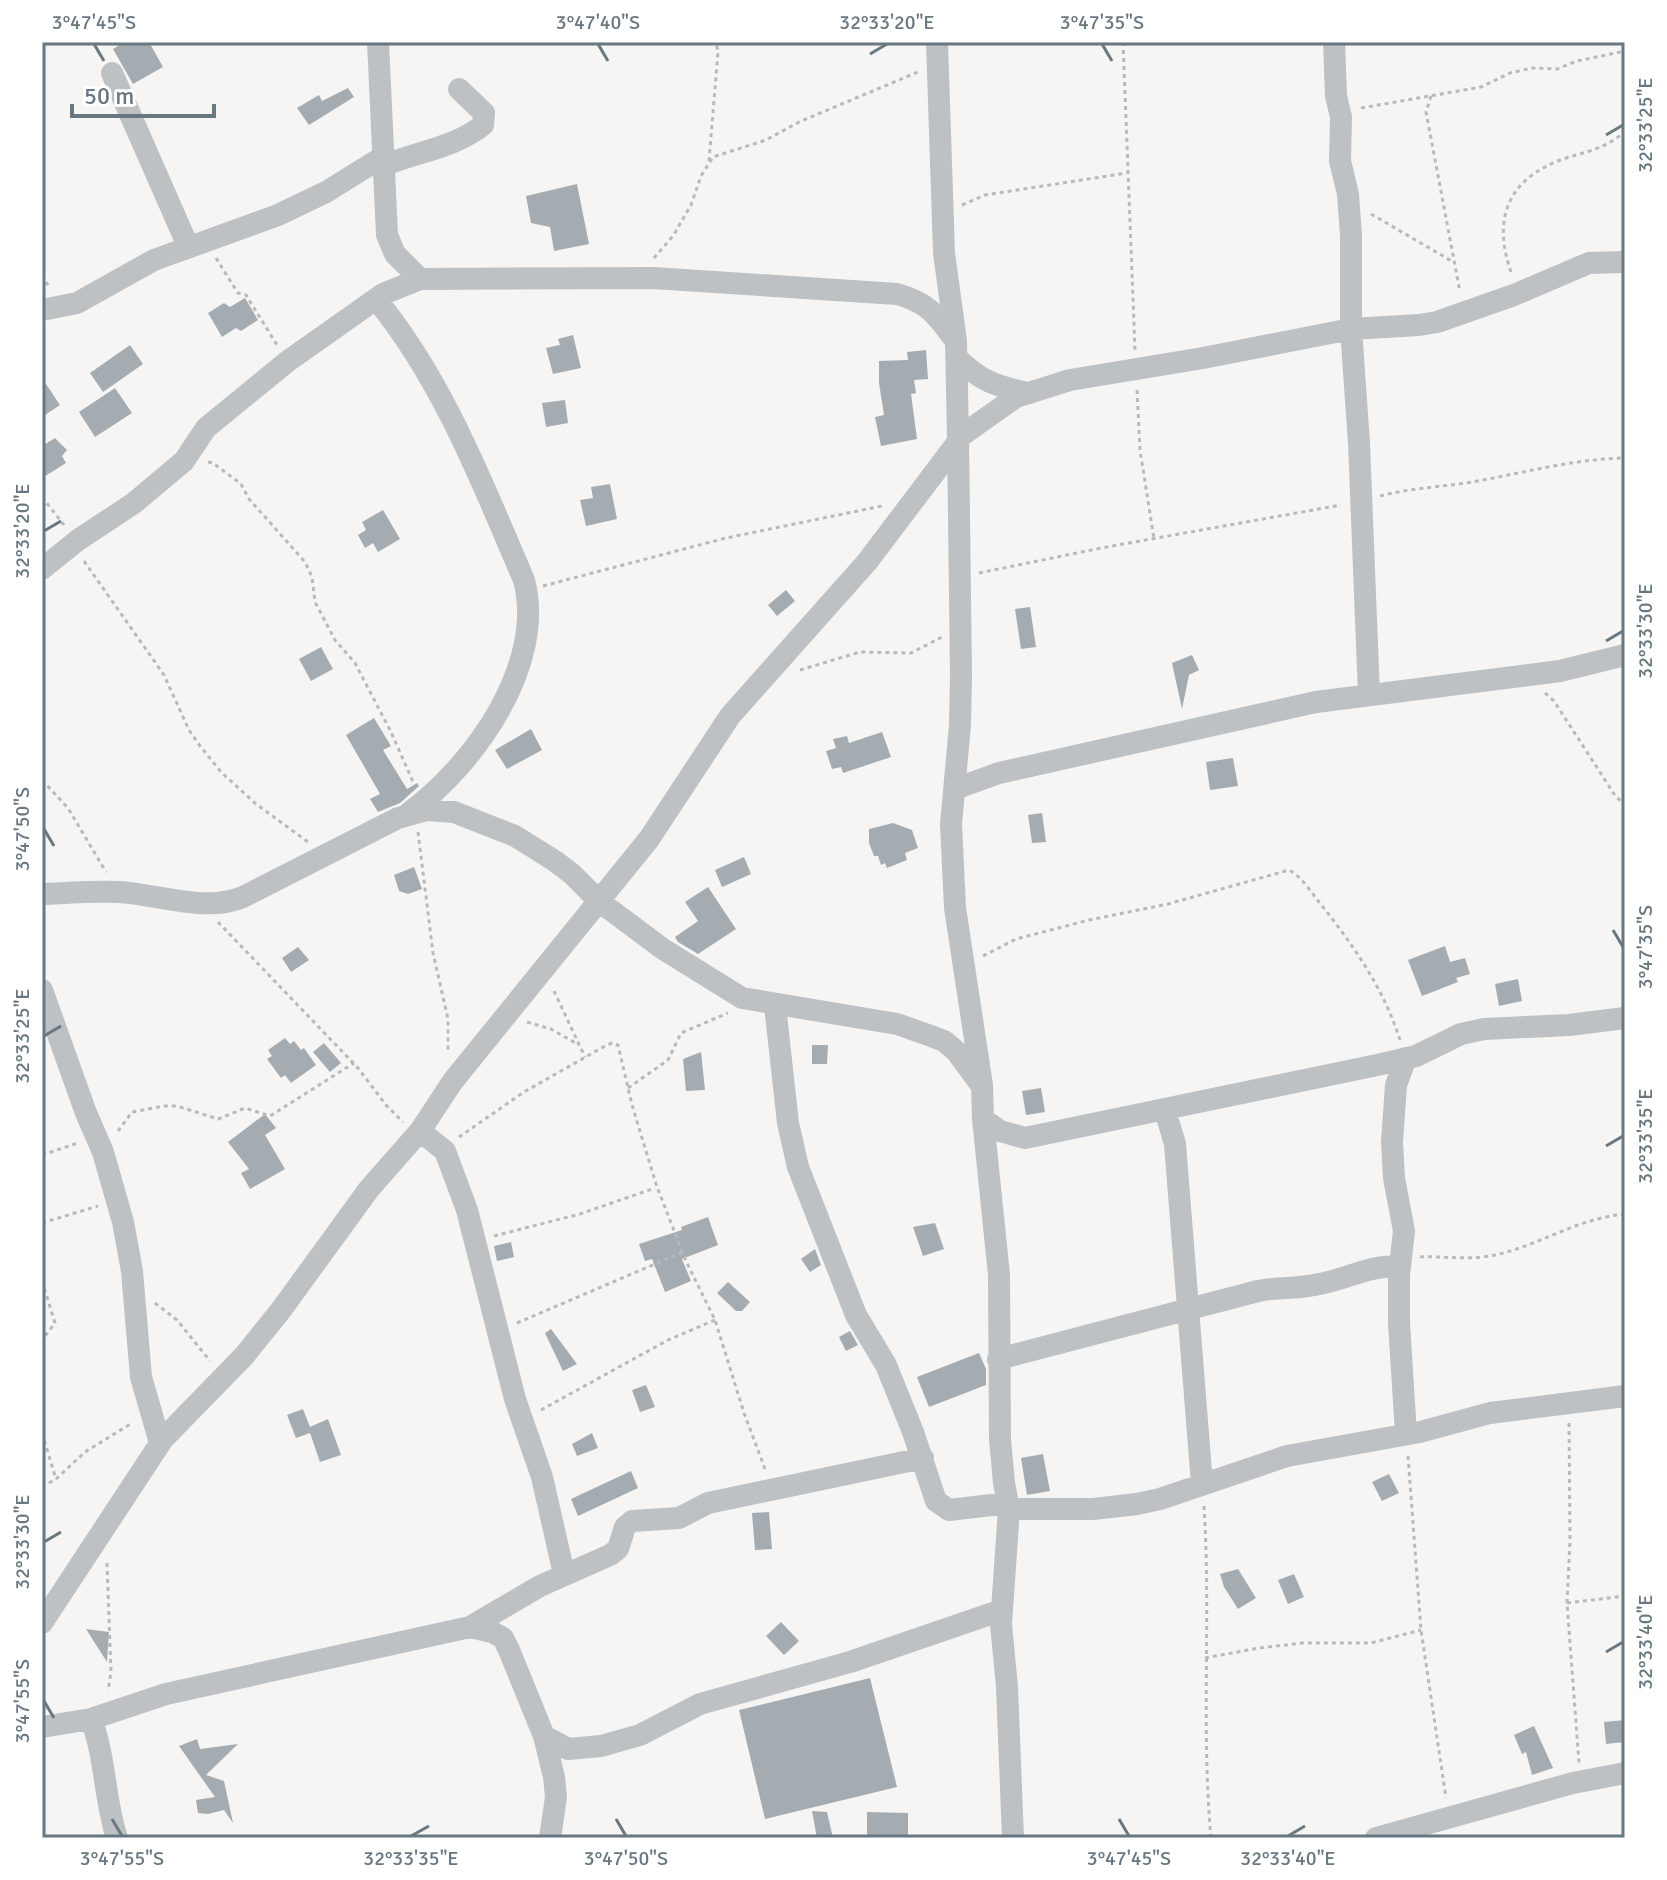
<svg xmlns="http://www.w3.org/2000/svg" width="1667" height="1880" viewBox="0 0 1667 1880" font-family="Signika,sans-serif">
  <rect width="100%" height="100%" fill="#f6f5f3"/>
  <path fill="#a5acb1" d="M124,42H149L163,67L133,84L113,49Z
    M348,88L354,97L309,125L297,108L319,95L322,101Z
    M577,184L589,244L554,251L550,227L531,223L526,196Z
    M245,298L258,320L241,331L236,328L222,337L208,313L224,303L230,307Z
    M573,335L581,368L553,374L546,348L560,345L558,339Z
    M130,345L143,364L103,392L90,373Z
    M926,350L928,379L914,380L916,393L911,394L917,439L881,446L875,417L884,415L879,383V361L908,360L907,352Z
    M42,378L60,405L42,417Z
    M115,388L132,413L95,437L79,412Z
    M565,400L568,423L546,427L542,403Z
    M55,438L67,450L62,456L66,463L42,478V446Z
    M610,484L617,519L586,526L580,500L593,498L591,487Z
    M383,510L400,539L378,552L373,543L365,548L358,535L366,530L362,522Z
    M786,590L795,601L777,616L768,605Z
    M1030,607L1036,647L1021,649L1015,609Z
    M321,647L333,669L311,681L299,659Z
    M1192,655L1199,670L1189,675L1182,709L1172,663Z
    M374,718L391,746L383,750L407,789L417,783L419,786L400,803L378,812L370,799L380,794L346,735Z
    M531,729L542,750L507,769L495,750Z
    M882,732L891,757L843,773L841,767L832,769L826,751L836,748L833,739L847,736L849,743Z
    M1233,758L1238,786L1210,790L1206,762Z
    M1042,813L1046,842L1032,843L1028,815Z
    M893,823L912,830L918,848L905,853L907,860L887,868L885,863L881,865L878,856H874L869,843V829Z
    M744,857L751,874L722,887L715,870Z
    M414,867L422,889L408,894L399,891L394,875Z
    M708,887L736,929L698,954L678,942L675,937L698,921L685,902Z
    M1445,946L1450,962L1465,958L1470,974L1456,978L1458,982L1422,996L1408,960Z
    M298,947L309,960L291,972L282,958Z
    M1518,979L1522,1001L1499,1006L1495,984Z
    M285,1038L290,1044L294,1041L301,1050L304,1048L316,1065L291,1083L285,1075L281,1078L267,1059L272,1056L268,1050Z
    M324,1043L341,1063L330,1072L313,1052Z
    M812,1045H828L827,1064H812Z
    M701,1052L705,1090L686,1091L683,1059Z
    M1041,1088L1045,1112L1026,1115L1022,1091Z
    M265,1114L276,1128L265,1135L285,1169L250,1189L241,1173L249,1169L228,1142Z
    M708,1217L718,1245L682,1259L691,1281L665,1292L652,1259L645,1261L639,1244L682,1230L681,1227Z
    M935,1223L944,1249L923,1256L913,1227Z
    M511,1242L514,1257L497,1261L494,1246Z
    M815,1249L821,1265L810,1272L801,1259Z
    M728,1282L750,1302L742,1311H736L717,1293Z
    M551,1329L577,1364L563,1371L545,1333Z
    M850,1331L858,1345L846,1351L839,1337Z
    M979,1353L986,1369V1385L929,1407L917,1377Z
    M646,1385L655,1407L640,1412L632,1390Z
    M303,1409L310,1427L328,1419L341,1455L320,1462L310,1433L296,1438L287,1415Z
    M592,1433L598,1448L577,1456L572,1444Z
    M1043,1454L1050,1491L1027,1495L1021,1458Z
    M631,1471L638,1488L578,1516L571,1499Z
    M1389,1474L1399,1493L1382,1501L1372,1482Z
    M769,1512L772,1549L755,1550L752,1513Z
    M1238,1569L1256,1598L1238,1609L1224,1587L1220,1574Z
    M1294,1574L1304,1597L1288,1604L1278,1580Z
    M781,1622L799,1641L784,1655L766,1636Z
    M86,1629L109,1632L107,1662Z
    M870,1678L897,1787L765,1819L739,1710Z
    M1625,1720V1742L1606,1744L1604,1722Z
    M1534,1726L1553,1768L1532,1775L1526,1752L1522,1754L1514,1735Z
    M197,1739L200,1749L238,1744L206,1775L224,1781L233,1823L224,1810L208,1814L198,1813L196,1800L215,1797L179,1746Z
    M812,1811L827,1812L833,1838H817Z
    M867,1812L908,1813V1838H867Z"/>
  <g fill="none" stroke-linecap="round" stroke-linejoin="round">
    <path stroke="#b7babc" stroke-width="3" stroke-dasharray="4 4" stroke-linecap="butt" d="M1123,42L1135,350
      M1431,96L1426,112L1460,292
      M1361,108L1481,87L1510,73L1532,68L1557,69L1577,61L1625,51
      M709,161L718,52L716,42
      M962,205L985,195L1127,173
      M1371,214L1455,263
      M216,258L238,293L246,295L277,345
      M654,258L673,236L691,205L701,176L713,157L766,140L799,122L918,72
      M1511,272C1492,218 1508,179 1563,159C1585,152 1608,148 1625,131
      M42,275L49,287
      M1137,390L1140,450L1154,539
      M208,462L213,463L241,484L249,499L305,562L312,577L315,602L335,640L355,663L391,732L414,784
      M1380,496C1410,488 1441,487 1472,482C1523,473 1573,459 1625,458
      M42,497L64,525
      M84,561L164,675L189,730L200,746L221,772L256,804L308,842
      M979,573L1101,548L1341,505
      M543,586L726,538L882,506
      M800,670L860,652L911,653L942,637
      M1545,693L1554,701L1616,797L1625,804
      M42,780L68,808L106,872
      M418,832L433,953L448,1019V1053
      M218,922L358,1068L386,1105L403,1122
      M983,956L1016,939L1089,920L1168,904L1289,870C1302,877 1310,891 1319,902C1352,943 1384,989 1400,1040
      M554,991L585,1057
      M527,1022L551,1029L579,1045
      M628,1088L668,1060L681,1033L728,1013
      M118,1131L132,1112L164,1106H177L218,1119L245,1108L270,1116L354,1063
      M459,1137L524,1092L605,1046L612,1043L618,1045L632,1105L657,1187L686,1261L715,1320L744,1413L765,1469
      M42,1155L78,1143
      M42,1223L98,1206
      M494,1236L580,1214L655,1188
      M1420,1257C1442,1256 1467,1260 1489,1256C1537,1248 1573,1219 1625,1214
      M42,1281L55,1323L42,1340
      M155,1303L177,1320L210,1361
      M517,1323L683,1252
      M541,1410L668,1340L715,1320
      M1569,1423L1570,1540L1567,1603L1579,1763
      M42,1433L56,1479
      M1408,1456L1421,1630L1446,1798
      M42,1487L56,1479L85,1452L132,1423
      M1204,1506C1211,1617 1201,1727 1211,1838
      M107,1563L111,1672L108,1691
      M1567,1603L1625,1596
      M1205,1658L1259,1648L1303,1643H1371L1421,1630"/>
    <path stroke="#bdc1c4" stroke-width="22" d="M378,42L387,235L395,254L420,279
      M937,42L944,253L956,341L958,438L961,675L960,725L951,824L955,908L982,1085L983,1119L999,1275L1000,1439L1004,1483L1009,1509L1001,1624L1007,1687L1013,1838
      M1334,42L1336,96L1341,117L1340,161L1348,194L1351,236V329L1359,443L1369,695
      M112,73L188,246
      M383,166C416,152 454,148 483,125L484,113L459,89
      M376,299C444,382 482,483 524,580C546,664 475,764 410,812
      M42,310L77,303L154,260L278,215L326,192L384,156
      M957,358C980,381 996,386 1027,393
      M958,438L1016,397L1070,380L1203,358L1351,329L1419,325L1437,322L1514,295L1589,263L1625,262
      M42,569L78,540L134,503L184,461L206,428L288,361L383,294L420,279L653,278L897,294C929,303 936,315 955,340
      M955,789L999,773L1316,702L1560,671L1625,655
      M42,894C67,893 93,891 118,892C158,894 205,913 243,897L398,818L427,810L454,812L515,836L555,861L572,874L600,902L663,949L742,998L897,1024L931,1036L944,1041L956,1051L981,1085
      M42,990L86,1113L103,1152L123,1222L132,1271L141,1377L160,1443
      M775,1006L788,1123L798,1167L856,1315L886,1365L913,1432L936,1501L949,1510L1008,1503
      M1165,1110L1175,1144L1202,1484
      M983,1119L1000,1131L1025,1138L1382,1064L1416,1056L1461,1034L1484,1029L1569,1025L1625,1018
      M420,1131L445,1151L467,1210L515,1399L542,1477L564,1574
      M998,1359L1258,1291C1277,1287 1295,1289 1314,1285C1348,1280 1363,1266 1400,1266
      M1406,1434L1399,1323V1275L1404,1231L1394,1178L1392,1142L1396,1085L1406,1058
      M1009,1509H1093L1137,1504L1160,1499L1287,1456L1420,1432L1490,1413L1625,1396
      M42,1623L163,1439L244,1356L281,1310L369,1189L420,1131L453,1081L649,839L730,716L867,562L957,443
      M470,1627L540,1586L610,1555L618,1549L625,1527L632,1521L679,1518L708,1503L923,1458
      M91,1719C106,1758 104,1799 117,1838
      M42,1727L91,1719L166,1694L470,1627L492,1632L503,1638L509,1650L544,1736L554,1777L556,1797L550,1838
      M544,1736L568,1749L601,1746L640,1735L700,1704L850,1662L1002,1610
      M1376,1838L1573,1783L1625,1773"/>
  </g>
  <path fill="none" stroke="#687780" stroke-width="3" d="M94,44L104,61M598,44L608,61M1102,44L1112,61M870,54L887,44M1606,135L1623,125M44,531L61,521M1606,641L1623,631M44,829L54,846M1613,930L1623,947M44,1036L61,1026M1606,1146L1623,1136M44,1542L61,1532M1606,1652L1623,1642M44,1701L54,1718M112,1819L122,1836M616,1819L626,1836M1119,1819L1129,1836M411,1836L429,1826M1288,1836L1305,1826"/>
  <rect width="1667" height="1880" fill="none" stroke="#ffffff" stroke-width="88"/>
  <path d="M72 104v12h142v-12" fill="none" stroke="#687780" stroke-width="4"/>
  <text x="84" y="104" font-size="24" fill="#687780" stroke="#ffffff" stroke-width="6" paint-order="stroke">50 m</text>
  <rect x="44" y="44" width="1579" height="1792" fill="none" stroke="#687780" stroke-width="3"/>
  <g font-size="20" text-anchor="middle" fill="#687780">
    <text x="94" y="29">3°47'45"S</text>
    <text x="598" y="29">3°47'40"S</text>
    <text x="887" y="29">32°33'20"E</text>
    <text x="1102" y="29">3°47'35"S</text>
    <text transform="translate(1645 125) rotate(-90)" y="7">32°33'25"E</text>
    <text transform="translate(22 531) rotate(-90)" y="7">32°33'20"E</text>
    <text transform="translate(1645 631) rotate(-90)" y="7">32°33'30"E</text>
    <text transform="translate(22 829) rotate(-90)" y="7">3°47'50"S</text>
    <text transform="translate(1645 947) rotate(-90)" y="7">3°47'35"S</text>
    <text transform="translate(22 1036) rotate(-90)" y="7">32°33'25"E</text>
    <text transform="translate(1645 1136) rotate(-90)" y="7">32°33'35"E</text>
    <text transform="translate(22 1542) rotate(-90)" y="7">32°33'30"E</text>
    <text transform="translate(1645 1642) rotate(-90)" y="7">32°33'40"E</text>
    <text transform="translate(22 1701) rotate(-90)" y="7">3°47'55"S</text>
    <text x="122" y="1865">3°47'55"S</text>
    <text x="411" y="1865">32°33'35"E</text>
    <text x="626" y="1865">3°47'50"S</text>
    <text x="1129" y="1865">3°47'45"S</text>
    <text x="1288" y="1865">32°33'40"E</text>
  </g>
</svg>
